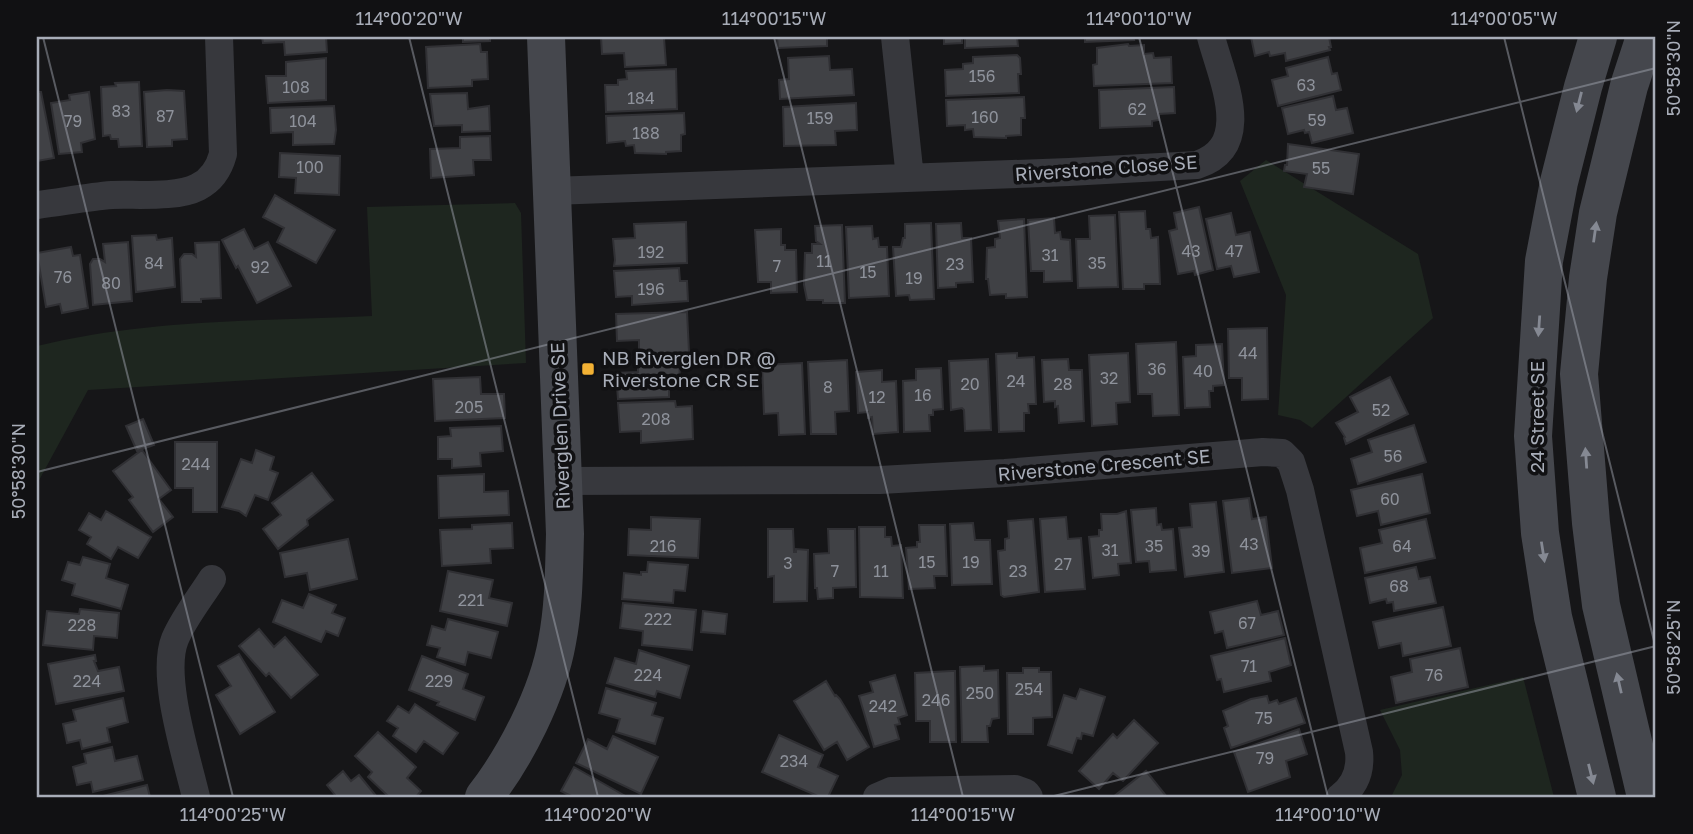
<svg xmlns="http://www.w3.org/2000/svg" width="1693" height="834" viewBox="0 0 1693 834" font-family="'Golos Text',sans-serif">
  <rect width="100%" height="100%" fill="#161618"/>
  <path fill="#1e261f" d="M1266,160L1418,254L1433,318L1312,428L1300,420L1278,415L1286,295L1240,181Z
    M515,203L521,213L526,363L88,390L37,484V346C146,319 261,321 372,316L367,207Z
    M1523,677L1554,797H1391L1402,775L1400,750L1380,710Z"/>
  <path fill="#404145" stroke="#303034" stroke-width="2" d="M262,37H326L327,52L285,55L284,42L263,43Z
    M425,37H490V41L463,42V37Z
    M601,37L664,38L666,65L625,67L624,53L602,54Z
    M777,37H832L827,38V46L778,48Z
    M944,37H962V43L944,44Z
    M965,37H1017L1018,46L965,48Z
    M1085,37H1133L1134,40L1085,42Z
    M1251,37H1329L1331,47H1329L1330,50L1286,61L1285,53L1270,56L1269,52L1255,56Z
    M480,44L481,52H487L488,79L472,80V86L428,88L426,47Z
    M1128,44L1129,46L1144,45V54L1153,53L1154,58L1171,57L1172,83L1094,86L1093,65L1097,64V48Z
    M1017,55L1020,58L1021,74H1018L1019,93L946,96L945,70L963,69V64L973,63V57Z
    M829,56L830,70L852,69L854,95L780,99L779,80L789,79L788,58Z
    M1328,57L1332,74L1337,73L1341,90L1278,106L1272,80L1288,76L1286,68Z
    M326,58V100L268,103L266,76H286V62Z
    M676,69L677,109L606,112L605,85H618V80L627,79L626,71Z
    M139,82L142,146L119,147L118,139H111L110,135L103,136L101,87L116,86L115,83Z
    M1174,87L1175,113L1159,114V120L1152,121V126L1100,128L1099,90Z
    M167,90L184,91L187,139L172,140V146L147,147L144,92Z
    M37,92H41L54,158L37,161Z
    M89,92L95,139L81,143L82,152L59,154L51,103L70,100L69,95Z
    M467,93L468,109L489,106L490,131L462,132V125L434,126L430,94Z
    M1333,96L1336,110L1347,108L1353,133L1312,143L1309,132L1305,133L1304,130L1288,134L1282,108Z
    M1024,97L1025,118H1021V135L1006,136V138L974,137L973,129L965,130V125L947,126L946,100Z
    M856,103L857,130L835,131L836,145L784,146L783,107Z
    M334,106L336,130L334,144L293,145V132L271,133L270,108Z
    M684,113L685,134L681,135V151L666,152V154L635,153L634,145L626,146L625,141L607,143L606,116Z
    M490,136L491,160H473L474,175L431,178L430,149L460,148V137Z
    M1288,144L1359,154L1353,194L1304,187L1307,174L1284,171L1285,165H1287Z
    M280,153L340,156L339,195L295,193L296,178L279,177Z
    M275,195L335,230L316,263L277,242L284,228L263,217Z
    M1199,207L1213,270L1195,275L1194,271L1178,274L1169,231L1177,229L1174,213Z
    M1145,211L1146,229H1150L1151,238L1158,237L1160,284H1144V289H1123L1119,212Z
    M1231,213L1236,235L1250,232L1259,272L1234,277L1231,266L1217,269L1206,219Z
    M1115,215L1118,287L1078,288L1076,239H1090L1089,216Z
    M1054,218L1055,233L1060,232L1061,239L1070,240L1072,281L1044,282V271H1031L1028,220Z
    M1024,219L1027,297L1006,298V294L990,295L988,279H986L987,248L995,247V239L1000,238L998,221Z
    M686,222L687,263L614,266L615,260L613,239L635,238L634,224Z
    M931,223L934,299L910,300L909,295L896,296L893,247H901L903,238H905V224Z
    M961,223L962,238H971L973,282L956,283V287L938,288L936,224Z
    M842,225L845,303H823V300H807L804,285L805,253H812V244H820L816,241L815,226Z
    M872,226L873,239L878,238L879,247H887L889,296L849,298L846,227Z
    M244,229L254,249L268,242L291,286L257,303L238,266L236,268L222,240Z
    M781,229V245H785V250H796L797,292L771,293V282H758L755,230Z
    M156,235L157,240L172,238L175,287L136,292L132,236Z
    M128,242L132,301L93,305L90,264L93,259H100L105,262L103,244Z
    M219,242L221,298L201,299V302H182L180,259L184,254H192L196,257L195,243Z
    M71,247L73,256L80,255L88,308L62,313L60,304L46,307L37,253Z
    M679,268L680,281H687L688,301L632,305V296L616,297L614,271Z
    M687,312L689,352L639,354V340L617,341L616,314Z
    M1267,328L1268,399L1242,400V378H1229L1228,329Z
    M1176,342L1179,415L1153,416L1152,394H1138L1136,344Z
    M1222,344L1224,385L1213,386V391H1209L1210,407L1185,408L1183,357L1196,356V345Z
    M1017,353V358L1034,357L1036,404H1028L1029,413H1024V431L999,432L996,354Z
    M1128,353L1130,402L1116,403L1117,424L1092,426L1089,355Z
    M679,356L680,383L669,384V397L618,399L616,373L638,372V358Z
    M988,359L991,430L965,431L964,410L962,408L951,410L949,361Z
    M1068,359L1069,370H1082L1084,421L1059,423L1058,406L1055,407V401L1044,402L1042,360Z
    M847,360L849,411L835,412L836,434H811L808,362Z
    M802,363L805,434L779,435L778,413L764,414L762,365Z
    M941,368L943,409L933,410V415H929L930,431L904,432L903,381L916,380V369Z
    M882,370V382L896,381L898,432L873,434L872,417L868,418V412L858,413L856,372Z
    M480,377L481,394H504L505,418L435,421L433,379Z
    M1390,377L1408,414L1346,444L1344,438L1345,437L1336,423L1358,412L1350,397Z
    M675,401L676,407L692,406L693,439L641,443V431L620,432L618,403Z
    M143,419L154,445L137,451L126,426Z
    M1414,425L1426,462L1358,484L1351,459L1372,452L1368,440Z
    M501,426L503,451L480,453L481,466L452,468V459H438V437L451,436L450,428Z
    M175,442H217V512H193V488H175Z
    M142,450L171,490L159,499L173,517L153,532L129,500L133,497L113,471Z
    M256,450L274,457L270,470L278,473L268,500L255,495L246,516L239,511L222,507L241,459L252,463Z
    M312,473L333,500L307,520L308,525L278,549L263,529L281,515L272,503Z
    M484,474V492L508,491L509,515L439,518L438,476Z
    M1422,474L1430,513L1381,525L1378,511L1357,516L1351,490Z
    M1249,498L1252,519L1266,517L1272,568L1232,573L1223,501Z
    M1216,502L1224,572L1185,577L1179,528L1192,527L1190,504Z
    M1156,508L1157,525L1161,524L1162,530L1173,529L1176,570L1150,572L1149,561L1136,562L1131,510Z
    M106,511L151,537L138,558L118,547L111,559L87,544L91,537L79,530L89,513L101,520Z
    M1126,511L1131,563L1118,564L1119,575L1093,578L1089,537L1099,536V530H1102L1101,514H1117Z
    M651,517L700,519L698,558L628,555L629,529L651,530Z
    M1066,517L1068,539L1081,538L1085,589L1045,592L1040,519Z
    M1033,519L1039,592L1004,597L1001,595L998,551L1005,550V539L1009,538L1008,521Z
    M1426,519L1435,558L1365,573L1360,548L1382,543L1379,530Z
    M512,523L513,548L490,549L491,563L442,566L440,530L472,529V525Z
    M973,523L975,540H990L992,584L952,585L950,524Z
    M919,525H945L947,576H934L935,588L909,589L906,548L917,547V542H920Z
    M859,527H885V537H891L892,546L901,545L903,598L860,597Z
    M768,529H793L794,552H796V549L808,550L807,601L774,602V576L768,577Z
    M828,529H855L856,587L833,588V598L818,599L817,588H815L814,554L829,553Z
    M348,539L357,579L310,590L307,573L285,577L280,553Z
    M83,557L110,564L106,578L128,585L121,609L72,595L75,584L62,580L68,562L80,565Z
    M648,562L688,565L685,591L674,590L673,603L622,599L624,573L641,575V572H647Z
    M1416,567L1419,579L1430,577L1436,603L1394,611L1393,602L1387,603L1386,599L1370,603L1365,578Z
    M448,571L493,580L489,598L512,603L507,626L440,611Z
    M309,594L336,605L332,613L345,618L338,636L326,631L321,642L273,622L282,600L303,608Z
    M1257,601L1261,615L1278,611L1284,635L1227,648L1223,631L1215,633L1210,612Z
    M623,603L696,610L692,650L642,645L643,631L620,628Z
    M1443,607L1451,646L1403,656L1401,643L1379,648L1373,622Z
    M80,609L119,613L117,638L94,636L93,650L43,645L47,611L79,614Z
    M703,611L727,614L725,634L701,632Z
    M448,619L498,632L491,658L468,652L465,665L437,657L440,648L427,645L432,626L445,630Z
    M259,629L274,647L285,637L318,675L291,698L269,673L266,676L239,646Z
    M1285,638L1291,665L1269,672L1271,681L1224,692L1221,679L1217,680L1211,656Z
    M1460,648L1468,687L1396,703L1391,677L1412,672L1410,659Z
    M639,650L689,666L680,698L657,691L655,697L607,683L615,658L636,664Z
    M239,654L275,712L240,734L216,695L231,686L218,666Z
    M95,655L96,661H94L98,671L119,667L124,691L56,704L48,664Z
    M422,656L468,674L463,689L484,697L475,720L437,705L439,702L409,690Z
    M984,666V671L998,670L999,718L992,719L990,726H987L988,742H962L960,667Z
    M1023,668H1039V672H1051L1052,717L1033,718V734H1008L1007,673H1023Z
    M951,671H955L956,742H930V721H916L915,673Z
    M895,675L907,715L898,718L900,724L895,725L899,739L874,747L859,696L873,692L870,682Z
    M826,681L835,696L836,695L840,699L869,747L847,760L837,742L824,750L794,701Z
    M606,688L656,703L652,715L663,718L655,744L616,732L620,719L599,713Z
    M1080,689L1105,697L1093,736L1082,733L1081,739L1077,738L1072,753L1048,745L1064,695L1076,699Z
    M1267,696L1269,703L1277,700L1279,704L1296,698L1305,723L1231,748L1224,728L1228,726L1223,711L1251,699Z
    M123,698L128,722L107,728L110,742L82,749L80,740L67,743L63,724L76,721L73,710Z
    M415,704L458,733L443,754L424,741L416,752L393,736L398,728L387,721L398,706L409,713Z
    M1134,720L1158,743L1123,781L1113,773L1099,789L1079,771L1113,734L1117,738Z
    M1299,729L1307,754L1286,761L1290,777L1248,792L1234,752Z
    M378,732L416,767L407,778L421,791L416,797H389L368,777L372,772L355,756Z
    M779,735L823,755L818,767L838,776L828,797H820L762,772Z
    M613,736L658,757L641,794L576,763L588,739L607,749Z
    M112,747L115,761L137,756L143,780L93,792L91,782L77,785L73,767L86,763L84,754Z
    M574,767L627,797H573L561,791Z
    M343,771L351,781L359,775L377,797H332L335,795L327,785Z
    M1146,771L1167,797H1113Z
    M147,785L150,797H99Z"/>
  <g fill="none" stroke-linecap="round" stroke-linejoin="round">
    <path stroke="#37383d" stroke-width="28" d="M895,37L910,178
      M552,191L1069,172L1197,165C1255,146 1222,79 1211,37
      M37,205C62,202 87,197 112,195C136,194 177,198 198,187C212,180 219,169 223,154L219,37
      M562,481L880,480L1005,473L1263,452L1282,453L1291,462L1300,490L1359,752C1361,771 1355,786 1340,797
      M196,797C187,758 160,676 175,639C184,618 200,598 212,579
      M877,797L891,791L1015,789L1026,793L1029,797"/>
    <path stroke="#45474d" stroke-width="38" d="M1645,37L1629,86L1598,213L1588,278L1579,374L1591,523L1601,605L1646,797
      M484,797C516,756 548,693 557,642C564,606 564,570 565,534L546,37
      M1597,797L1553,617L1540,533L1533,436L1544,261L1559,182L1583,87L1598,37"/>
  </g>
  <defs><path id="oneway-solid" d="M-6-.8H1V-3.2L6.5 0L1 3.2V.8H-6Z" transform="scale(1.75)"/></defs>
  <g fill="#858993">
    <use href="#oneway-solid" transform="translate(1579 102) rotate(104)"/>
    <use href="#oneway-solid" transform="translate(1595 232) rotate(-82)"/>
    <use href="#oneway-solid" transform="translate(1539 326) rotate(94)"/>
    <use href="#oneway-solid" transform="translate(1586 458) rotate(-94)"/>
    <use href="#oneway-solid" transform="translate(1543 552) rotate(81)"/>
    <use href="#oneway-solid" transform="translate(1619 683) rotate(-103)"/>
    <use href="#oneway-solid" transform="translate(1591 774) rotate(76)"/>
  </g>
  <path fill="none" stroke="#a8adb8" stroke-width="2" stroke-opacity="0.45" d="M43,37L233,797M409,37L598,797M774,37L963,797M1139,37L1328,797M1504,37L1656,649M37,472L1656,68M1050,797L1656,646"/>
  <rect fill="#f2b134" stroke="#111113" stroke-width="2.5" x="581" y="362" width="14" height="14" rx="3.5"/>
  <g text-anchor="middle" stroke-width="7" stroke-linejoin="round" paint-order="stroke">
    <g font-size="16" fill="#8e929b">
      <text x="982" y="82">156</text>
      <text x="1306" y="91">63</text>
      <text x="296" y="93">108</text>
      <text x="641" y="104">184</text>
      <text x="1137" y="115">62</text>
      <text x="121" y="117">83</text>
      <text x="165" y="122">87</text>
      <text x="985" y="123">160</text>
      <text x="820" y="124">159</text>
      <text x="1317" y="126">59</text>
      <text x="73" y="127">79</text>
      <text x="303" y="127">104</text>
      <text x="646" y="139">188</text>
      <text x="310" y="173">100</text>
      <text x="1321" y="174">55</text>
      <text x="1191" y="257">43</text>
      <text x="1234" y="257">47</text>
      <text x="651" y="258">192</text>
      <text x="1050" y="261">31</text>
      <text x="824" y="267">11</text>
      <text x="154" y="269">84</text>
      <text x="1097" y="269">35</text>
      <text x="955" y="270">23</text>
      <text x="777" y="272">7</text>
      <text x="260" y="273">92</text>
      <text x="868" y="278">15</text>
      <text x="63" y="283">76</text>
      <text x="914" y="284">19</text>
      <text x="111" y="289">80</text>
      <text x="651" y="295">196</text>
      <text x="1248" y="359">44</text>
      <text x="1157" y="375">36</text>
      <text x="1203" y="377">40</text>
      <text x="1109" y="384">32</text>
      <text x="1016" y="387">24</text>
      <text x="970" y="390">20</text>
      <text x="1063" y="390">28</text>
      <text x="828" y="393">8</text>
      <text x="923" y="401">16</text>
      <text x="877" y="403">12</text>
      <text x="469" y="413">205</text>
      <text x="1381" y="416">52</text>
      <text x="656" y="425">208</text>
      <text x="1393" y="462">56</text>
      <text x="196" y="470">244</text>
      <text x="1390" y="505">60</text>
      <text x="1249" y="550">43</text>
      <text x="663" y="552">216</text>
      <text x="1154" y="552">35</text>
      <text x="1402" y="552">64</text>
      <text x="1110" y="556">31</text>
      <text x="1201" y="557">39</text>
      <text x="927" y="568">15</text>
      <text x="971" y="568">19</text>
      <text x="788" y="569">3</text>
      <text x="1063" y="570">27</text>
      <text x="835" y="577">7</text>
      <text x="881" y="577">11</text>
      <text x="1018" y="577">23</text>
      <text x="1399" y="592">68</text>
      <text x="471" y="606">221</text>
      <text x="658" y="625">222</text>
      <text x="1247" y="629">67</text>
      <text x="82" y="631">228</text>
      <text x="1249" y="672">71</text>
      <text x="648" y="681">224</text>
      <text x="1434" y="681">76</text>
      <text x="87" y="687">224</text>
      <text x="439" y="687">229</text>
      <text x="1029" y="695">254</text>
      <text x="980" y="699">250</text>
      <text x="936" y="706">246</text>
      <text x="883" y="712">242</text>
      <text x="1264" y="724">75</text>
      <text x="1265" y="764">79</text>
      <text x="794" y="767">234</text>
    </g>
    <g font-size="19" fill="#a8adb8" stroke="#111113">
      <text transform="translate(1106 168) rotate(-4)" y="7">Riverstone Close SE</text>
      <text transform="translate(1537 417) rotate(-90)" y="7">24 Street SE</text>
      <text transform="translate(560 426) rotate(-92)" y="7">Riverglen Drive SE</text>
      <text transform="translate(1104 465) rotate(-5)" y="7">Riverstone Crescent SE</text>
    </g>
    <g font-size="19" fill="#a8adb8" stroke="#111113" text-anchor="start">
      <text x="602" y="365">NB Riverglen DR @<tspan x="602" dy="22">Riverstone CR SE</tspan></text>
    </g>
  </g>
  <rect width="1693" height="834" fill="none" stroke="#111113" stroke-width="77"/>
  <rect x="38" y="38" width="1616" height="758" fill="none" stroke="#a8adb8" stroke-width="2.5"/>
  <g font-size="18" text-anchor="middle" fill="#a8adb8">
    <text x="409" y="25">114°00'20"W</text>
    <text x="774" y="25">114°00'15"W</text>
    <text x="1139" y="25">114°00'10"W</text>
    <text x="1504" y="25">114°00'05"W</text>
    <text transform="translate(1674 68) rotate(-90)" y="6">50°58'30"N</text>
    <text transform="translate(19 471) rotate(-90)" y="6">50°58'30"N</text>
    <text transform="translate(1674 647) rotate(-90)" y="6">50°58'25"N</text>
    <text x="233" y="821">114°00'25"W</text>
    <text x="598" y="821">114°00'20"W</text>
    <text x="963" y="821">114°00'15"W</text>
    <text x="1328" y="821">114°00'10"W</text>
  </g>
</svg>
